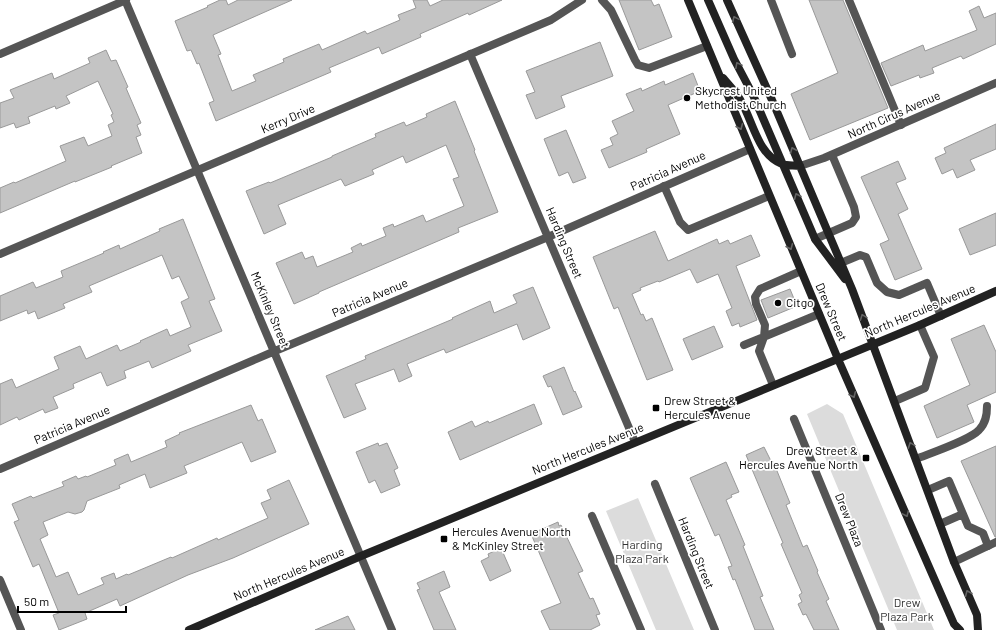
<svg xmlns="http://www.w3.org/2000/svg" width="996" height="630" viewBox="0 0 996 630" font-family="Barlow,sans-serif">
  <rect width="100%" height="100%" fill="#fff"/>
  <path fill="#dcdcdc" d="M827,404L843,414L934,630H897L807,414Z
    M638,498L694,630H656L606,511Z"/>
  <path fill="#c4c4c4" stroke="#999" d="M220,0H226L228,5L238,0H292L213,35L221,54L218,55L232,91L256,81L253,75L284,62L283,59L319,44L322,50L365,31L367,34L400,20L398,15L416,8L413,0H427L430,6L443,0H502L469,15L468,13L420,34L421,37L382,54L379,47L329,68L331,72L216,121L209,103L214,101L199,63L197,64L191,50L187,51L175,21L208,7L207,6Z
    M619,0H651L654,6L659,4L672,37L639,50Z
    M809,0H843L888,108L810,140L791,94L838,73Z
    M979,6L984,18L996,13V44L963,59L961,56L932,68L934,73L920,78L919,75L891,86L881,63L923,45L925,51L977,30L969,11Z
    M600,42L613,76L561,96L565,107L536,119L526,95L535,92L526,71Z
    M106,50L111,61L116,60L128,87L126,88L141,123L137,125L141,135L136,137L142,153L111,166L112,167L75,182V181L0,213V188L14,182L15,183L66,161L60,146L84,137L88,146L112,136L108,125L114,122L111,115L113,114L98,81L66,96L70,103L56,109L55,106L28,117L30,123L16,128L14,123L0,128V103L14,98L10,90L52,73L54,79L90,63L88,58Z
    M693,73L700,91L668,105L680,134L646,149L647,152L609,168L601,150L613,145L610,138L618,134L612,121L634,111L626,94L641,88L642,91L664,81L665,85Z
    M455,101L475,150L474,151L498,212L458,228L459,232L319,292V293L294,304L276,263L302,252L305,259L313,256L317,267L353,252L351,248L361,243L362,246L386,236L383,228L393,224L394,227L423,215L426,222L464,206L453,179L459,177L446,145L406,163L403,156L372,170L374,174L345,186L341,179L278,205L286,224L264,234L246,191L269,182L270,183L332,157V156L376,137L375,134L404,122L406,126L427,117L426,114Z
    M996,124V149L970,160L975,170L957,178L953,169L942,174L935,158L946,153L944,148Z
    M566,130L586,178L573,183L568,172L559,176L544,139Z
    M898,161L906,179L896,183L908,209L898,214L922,269L895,280L880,244L889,240L861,177Z
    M996,213V245L970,255L959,229Z
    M183,219L215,299L209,301L222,331L188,345L191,351L152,368L149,361L124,371L126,378L107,386L101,372L73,384L74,388L53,397L58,408L45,413L43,409L19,420L17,417L0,425V384L12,379L16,388L59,369L54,357L80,346L86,359L117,345L120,351L141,342L140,341L167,329L170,336L191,327L181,302L189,298L179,276L172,279L162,255L89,286L92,292L63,304L65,308L38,319L35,311L28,314L27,310L0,321V296L33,282L36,288L63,277L61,271L104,253L103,252L119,245L120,249L160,231L159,229Z
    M655,231L668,261L717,239L719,244L728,240L730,244L751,235L760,256L736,266L757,320L740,327L739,323L732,326L726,311L732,308L718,274L697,283L690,269L659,282L658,281L640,288L641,290L632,294L641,315L643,314L646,321L652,318L673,370L647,380L618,307L614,309L593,257Z
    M533,287L550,328L523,340L517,324L446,353L444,349L407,364L412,376L399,382L394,369L355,384L366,409L344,418L326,376L366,359L365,356L453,319L452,318L490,301L494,313L517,303L513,295Z
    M790,289L797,306L768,318L761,300Z
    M984,325L996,352V392L967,405L974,422L937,438L924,406L970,385L951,339Z
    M714,326L723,347L692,360L683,339Z
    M564,367L574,392L575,391L582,407L563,415L551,386L548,387L543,376Z
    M534,404L542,424L460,460L448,432L472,421L475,427L488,421L489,423Z
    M251,405L258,421L262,419L276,452L251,462L242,442L184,466L187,473L150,488L145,474L119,485L120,488L87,501L84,510L82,512L75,514L68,512L43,522L48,535L40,539L56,577L68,572L78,595L104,584L101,578L114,573L116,579L127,574L128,575L171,557L172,558L217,538L218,540L268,518L261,503L271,499L267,490L289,480L309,524L233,558L188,575L120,606L117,599L85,613L87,619L59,630L53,615L59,613L39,564L33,567L14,522L19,520L12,504L31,496L33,498L64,486L62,482L76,476L78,479L86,476L87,477L116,465L114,460L128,454L131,462L167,447L165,441L180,434L179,433Z
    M378,443L379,446L387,443L398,468L394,470L400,485L381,493L375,480L369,483L356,452Z
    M996,446V537H995L961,461Z
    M764,447L771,461H773L790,503L786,505L803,547L807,545L818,571L817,572L829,599L826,601L839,630H814L806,614L803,615L798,604L802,602L799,595L802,593L781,544L783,543L746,455Z
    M726,462L739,492L731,495L732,497L726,500L745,545L743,546L763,596L760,597L774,630H755L735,579L733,580L728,567L732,566L719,534L715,536L690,478Z
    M558,522L559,526L561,525L583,571L578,573L590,599L593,598L600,614L596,615L600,625L590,630H550L541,611L561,603L531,534Z
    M501,548L511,571L490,581L481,561L489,557L488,554Z
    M444,571L450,587L439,592L456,630H434L417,590L420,589L417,583Z
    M348,616L355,630H315Z"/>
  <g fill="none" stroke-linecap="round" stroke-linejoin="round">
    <path stroke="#555" stroke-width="8" d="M602,0L611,10L635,60L638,65L649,68L707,46
      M771,0L792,54
      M849,0L901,125
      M664,186L680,222L688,230L769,196
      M815,239L852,223L856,217L854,207L832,155
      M836,265L860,255L866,257L877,283L887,292L899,295L927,283L941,316
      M744,345L819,314
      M773,385L759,351L764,337L765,325L756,304L755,297L760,289L801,271
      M895,401L925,388L934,357L920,325
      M916,459C931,453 970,440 979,430C986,423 987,415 987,406
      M928,490L949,481L968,526L983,533L988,546
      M940,524L963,514"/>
    <path stroke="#555" stroke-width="8" d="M125,0L392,630
      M0,54L126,0
      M470,54L635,442
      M800,166L824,158L996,83
      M0,254L551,20L582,0
      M794,419L881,630
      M0,469L275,351L548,237L750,149
      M655,484L715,630
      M592,516L641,630
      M954,562L996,542
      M0,580L21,630"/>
    <path stroke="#222" stroke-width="8" d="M688,0L838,359L954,624L960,630
      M708,0L734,59L753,95L815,239L845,279
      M727,0L772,100L852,289L954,562L977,615L978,630
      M723,78C730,86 738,94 742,103C753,122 758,155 782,164C787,166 794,165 800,166
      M189,630L361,556L920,325L996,291"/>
  </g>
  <defs><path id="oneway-chevron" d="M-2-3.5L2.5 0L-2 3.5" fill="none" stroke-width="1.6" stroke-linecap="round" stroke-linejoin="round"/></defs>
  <g stroke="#646464">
    <use href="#oneway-chevron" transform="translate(735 19) rotate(-114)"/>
    <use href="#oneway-chevron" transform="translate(738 65) rotate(-118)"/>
    <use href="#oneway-chevron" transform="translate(740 127) rotate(67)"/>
    <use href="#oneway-chevron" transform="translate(793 150) rotate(-113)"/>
    <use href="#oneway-chevron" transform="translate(797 196) rotate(-113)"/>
    <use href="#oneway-chevron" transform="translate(790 247) rotate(67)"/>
    <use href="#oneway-chevron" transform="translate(863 317) rotate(-111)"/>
    <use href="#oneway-chevron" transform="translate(853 395) rotate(66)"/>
    <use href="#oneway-chevron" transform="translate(911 445) rotate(-110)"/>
    <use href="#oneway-chevron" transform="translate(906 514) rotate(66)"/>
    <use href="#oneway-chevron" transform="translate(968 593) rotate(-113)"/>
  </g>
  <g fill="#000" stroke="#fff" stroke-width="1.5">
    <circle cx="687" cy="98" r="4"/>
    <circle cx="778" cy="303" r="4"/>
    <rect x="652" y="404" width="8" height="8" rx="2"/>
    <rect x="862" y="454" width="8" height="8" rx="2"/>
    <rect x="440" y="535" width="8" height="8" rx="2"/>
  </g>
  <g text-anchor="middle" stroke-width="3.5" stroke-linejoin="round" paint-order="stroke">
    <g font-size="12" fill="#000" stroke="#fff" text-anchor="start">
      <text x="695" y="95">Skycrest United<tspan x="695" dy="14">Methodist Church</tspan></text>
      <text x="786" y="307">Citgo</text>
      <text x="664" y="405">Drew Street &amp;<tspan x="664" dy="14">Hercules Avenue</tspan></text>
      <text x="858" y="455" text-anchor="end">Drew Street &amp;<tspan x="858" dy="14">Hercules Avenue North</tspan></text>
      <text x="452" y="536">Hercules Avenue North<tspan x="452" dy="14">&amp; McKinley Street</tspan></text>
    </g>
    <g font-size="12" fill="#000" stroke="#fff">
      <text transform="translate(894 115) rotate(-24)" y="4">North Cirus Avenue</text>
      <text transform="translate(288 119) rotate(-23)" y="4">Kerry Drive</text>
      <text transform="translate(668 171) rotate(-24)" y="4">Patricia Avenue</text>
      <text transform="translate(564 243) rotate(67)" y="4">Harding Street</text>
      <text transform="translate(370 298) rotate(-23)" y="4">Patricia Avenue</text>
      <text transform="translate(270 310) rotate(67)" y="4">McKinley Street</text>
      <text transform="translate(920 311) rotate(-23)" y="4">North Hercules Avenue</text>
      <text transform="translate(831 312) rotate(67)" y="4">Drew Street</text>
      <text transform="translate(72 425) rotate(-23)" y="4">Patricia Avenue</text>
      <text transform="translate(588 449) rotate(-22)" y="4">North Hercules Avenue</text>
      <text transform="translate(849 520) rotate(68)" y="4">Drew Plaza</text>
      <text transform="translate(696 553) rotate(68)" y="4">Harding Street</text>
      <text transform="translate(289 574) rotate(-23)" y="4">North Hercules Avenue</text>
    </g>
    <g font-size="12" fill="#333" stroke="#fff">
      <text x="642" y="549">Harding<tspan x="642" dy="14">Plaza Park</tspan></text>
      <text x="907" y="607">Drew<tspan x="907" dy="14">Plaza Park</tspan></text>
    </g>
  </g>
  <path d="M18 606v6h108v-6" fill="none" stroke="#000000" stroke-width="2"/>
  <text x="24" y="606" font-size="12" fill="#000000" stroke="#ffffff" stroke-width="3" paint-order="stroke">50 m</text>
</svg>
